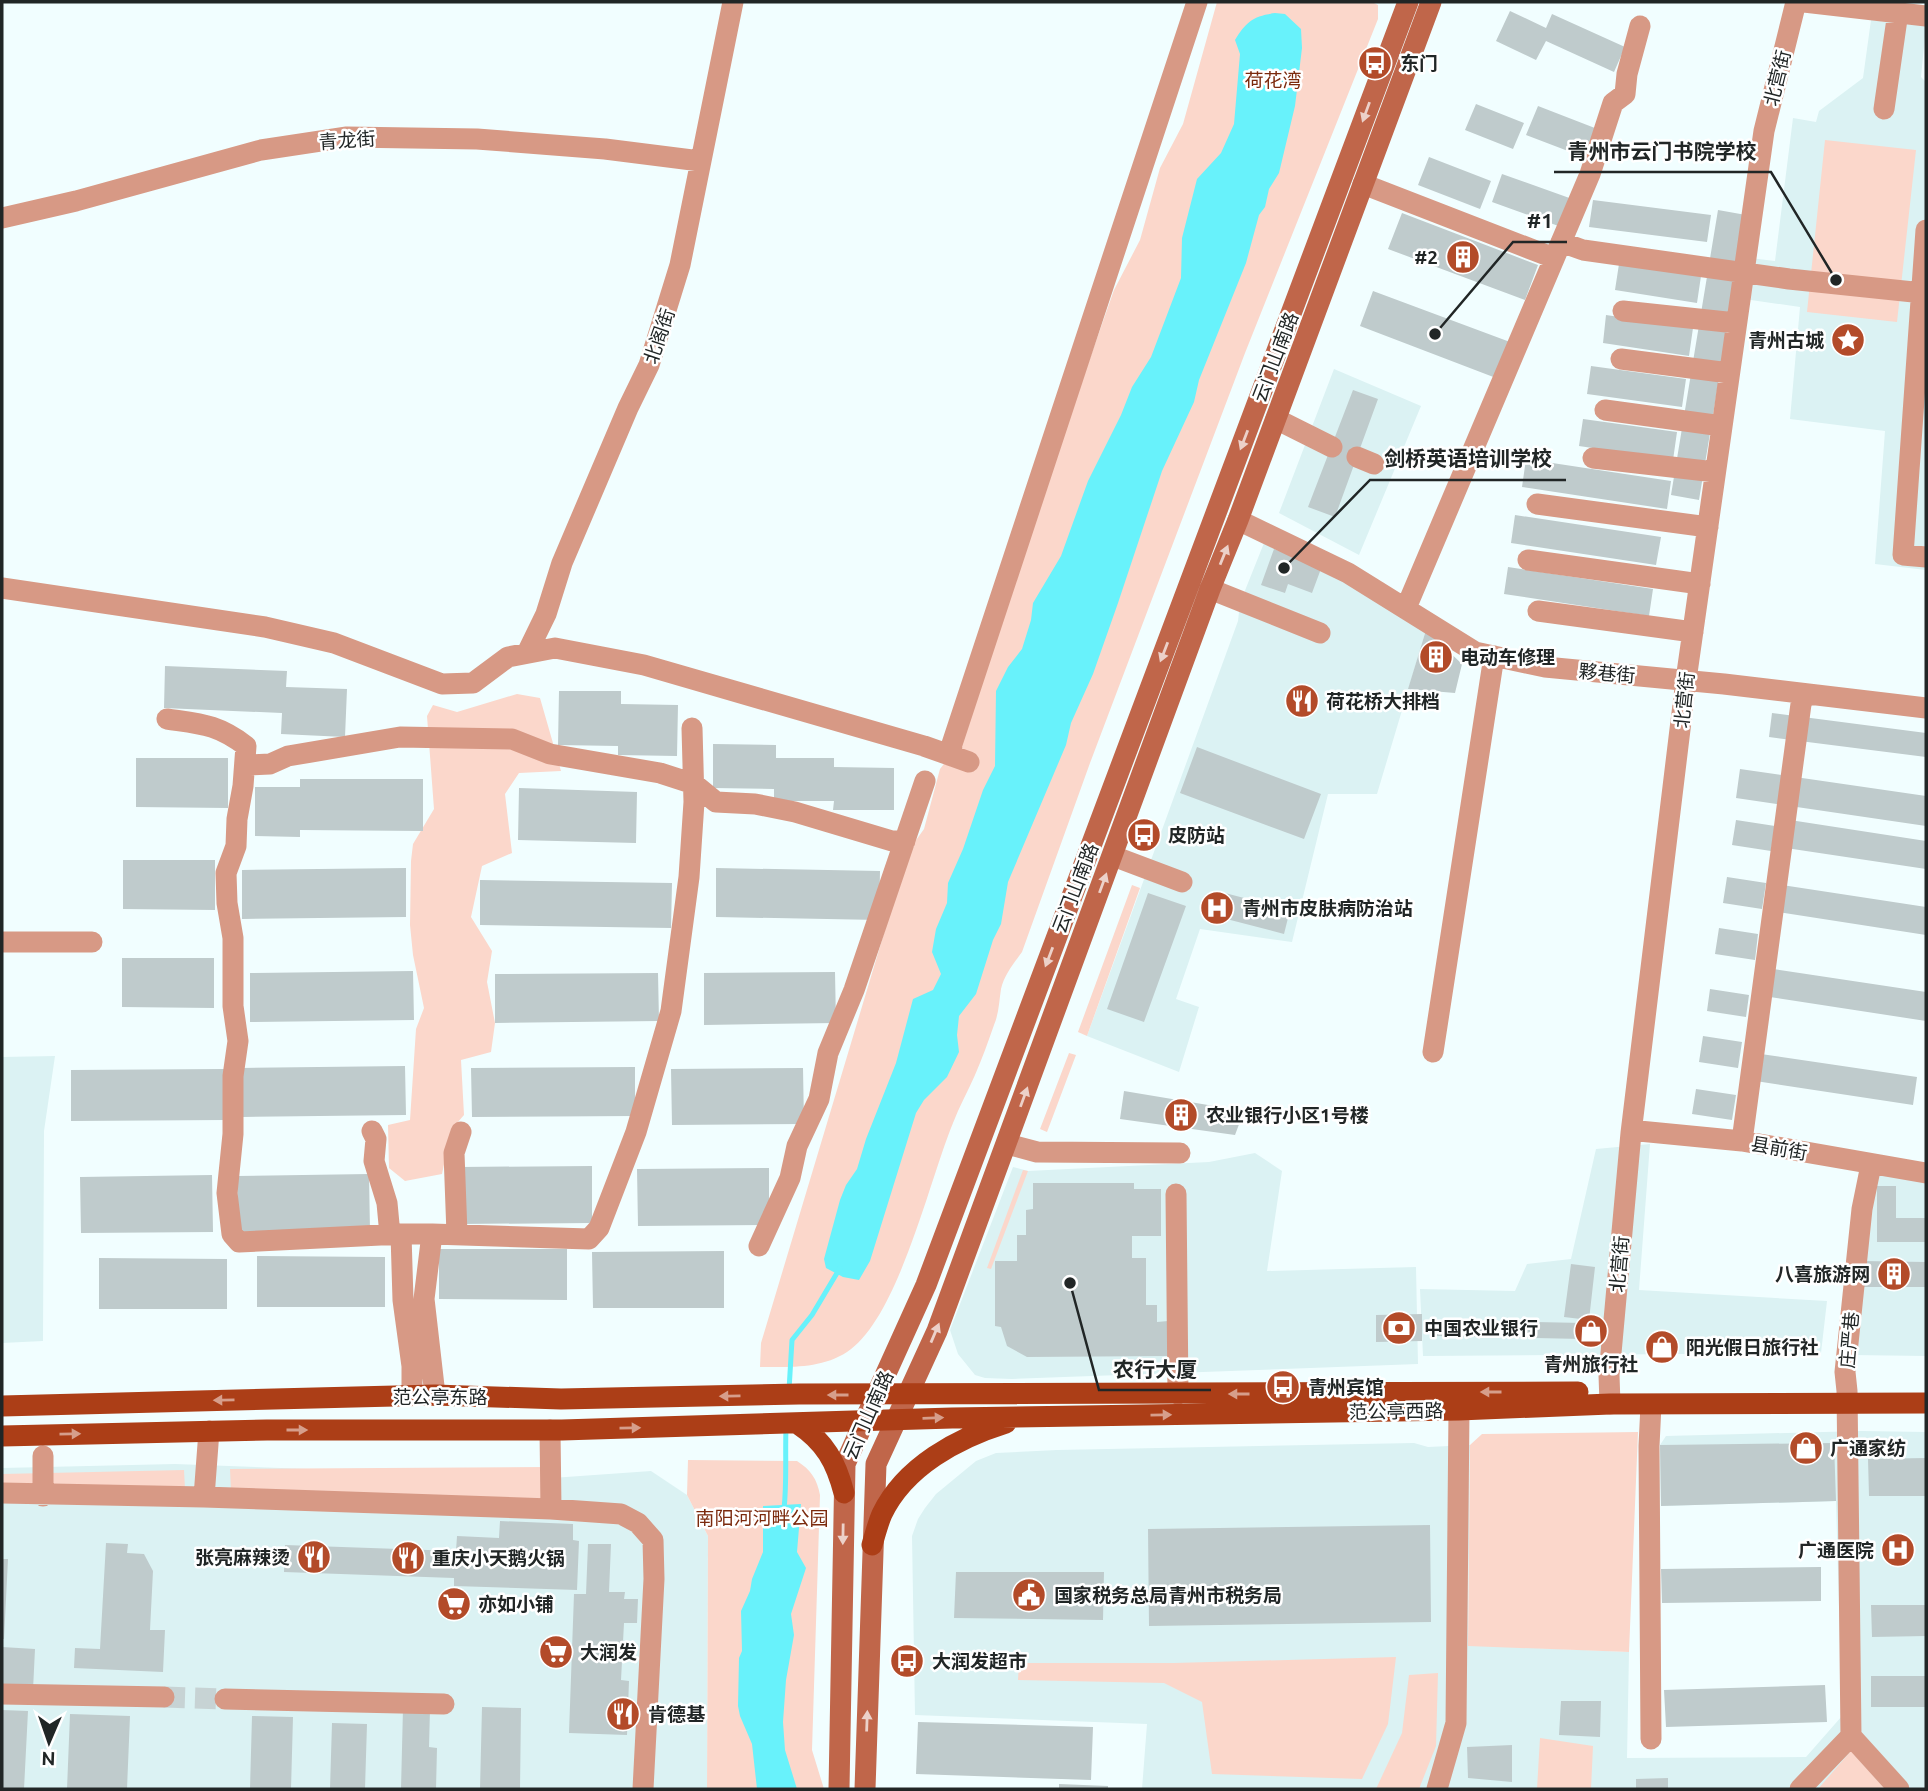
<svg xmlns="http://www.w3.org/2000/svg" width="1928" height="1791" viewBox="0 0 1928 1791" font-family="Ubuntu,'Noto Sans SC',sans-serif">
  <rect width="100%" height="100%" fill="#f1feff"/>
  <path fill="#dbf2f3" d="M1871,20L1926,26L1921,77L1926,82V570L1875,564L1885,431L1790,419L1800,307L1744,299L1750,258L1775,261L1793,118L1816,122L1819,111L1863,78Z
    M1334,369L1421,406L1359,555L1279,513Z
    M1264,543L1321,564L1426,630L1377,794H1328L1292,942L1200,929L1176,999L1199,1007L1179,1072L1087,1036L1238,621L1240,603Z
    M55,1056L44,1131L43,1341L2,1343V1057Z
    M1650,1144L1639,1290L1827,1301L1821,1353L1423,1356L1420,1289L1515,1291L1527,1264L1571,1259L1596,1149Z
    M1255,1153L1282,1171L1267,1271L1416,1267L1418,1364L1012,1379L985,1378L975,1375L958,1354L950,1330L1013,1167L1028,1171L1209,1162Z
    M1874,1172L1926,1180V1356L1852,1355Z
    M1861,1431L1926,1432V1789H1142L1147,1724L915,1715L912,1536L918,1519L925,1508L936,1494L976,1461L996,1453L1057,1450L1414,1443L1428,1447L1470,1445L1468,1645L1629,1652L1627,1758L1806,1757L1842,1716L1836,1501L1661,1506L1660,1445L1666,1436Z
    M175,1464L552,1478L651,1471L687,1495L708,1536L707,1789H2V1468Z"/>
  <path fill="#fbd7cb" d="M1217,2H1372L1378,5V19L1245,353L1090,763L1022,952C1014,963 1004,975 1001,989C999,1002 999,1013 994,1025C988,1042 982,1059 975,1075C968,1091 959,1107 953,1123C929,1181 898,1319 847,1352C821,1369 789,1367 760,1367L761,1343L909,850L924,829L940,769L950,756L1114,290L1140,240L1160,168L1183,124Z
    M1825,140L1916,150L1897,322L1807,312Z
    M517,694L540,698L561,771L519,773L505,794L512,853L482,866L471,917L492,951L487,982L495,1023L491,1052L461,1060L464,1115L451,1130L442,1174L405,1181L389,1168L388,1125L410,1120L416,1029L424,1008L413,955L410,925L411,861L413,844L434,809L427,716L433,705L457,712Z
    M1132,885L1140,888L1087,1036L1078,1032Z
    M1069,1053L1076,1055L1047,1132L1040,1129Z
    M1023,1170L1028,1171L991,1269L987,1268Z
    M1638,1432L1629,1652L1468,1646L1470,1445L1482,1434Z
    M688,1460L797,1461C811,1470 817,1479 820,1495L812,1750L824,1789H707L708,1536L687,1495Z
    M550,1467L548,1499L231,1492L230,1469Z
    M184,1470L185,1489L2,1486V1474Z
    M1396,1657L1388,1724L1362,1779L1212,1774L1202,1702L1164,1683L1018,1680L1019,1663H1174Z
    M1438,1673L1436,1746L1419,1789H1376L1402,1733L1409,1675Z
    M1540,1738L1593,1746L1591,1789H1537Z
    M1851,1751L1885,1789H1818Z"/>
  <path fill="#68f2fb" d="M1275,13L1285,14L1301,29L1302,48L1295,106L1279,173L1269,189L1265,207L1259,215L1246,263L1199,380L1194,402L1162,471L1118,603L1093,674L1071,723L1066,745L1008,882L1001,924L993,940L976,994L959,1016L957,1035L959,1052L947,1077L924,1100L916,1113L870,1261L859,1280L843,1277L826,1268L824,1259L840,1200L846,1185L857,1169L866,1139L896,1063L913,999L933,990L941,974L932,952L936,929L947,903L948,883L963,849L983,790L995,766L996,691L1008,667L1022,649L1031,620L1033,603L1061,556L1088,481L1121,415L1132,387L1151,357L1181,278L1182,238L1197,179L1221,153L1234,124L1240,54L1235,40C1246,22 1253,16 1275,13Z
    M801,1504L797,1552L806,1568L791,1614L794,1635L786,1680L783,1722L785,1750L797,1789H757L752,1744L740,1716L738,1706L739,1658L742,1651L741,1611L750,1591L752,1579L763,1552V1506Z"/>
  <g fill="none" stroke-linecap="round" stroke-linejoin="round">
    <path stroke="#68f2fb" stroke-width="5" d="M789,1390L792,1340L812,1315L840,1268
      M784,1509C787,1482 785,1455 786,1428"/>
  </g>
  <path fill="#bfcbcc" d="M1510,11L1546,28L1552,14L1625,47L1614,72L1546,41L1536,60L1496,41Z
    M1476,104L1524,123L1513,149L1465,130Z
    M1538,106L1600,130L1589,159L1526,135Z
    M1429,157L1491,181L1480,209L1418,185Z
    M1502,174L1575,200L1564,228L1492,202Z
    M1593,200L1711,215L1707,242L1589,227Z
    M1718,210L1746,215L1699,500L1671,495Z
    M1402,213L1538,265L1525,300L1388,249Z
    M1619,264L1701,276L1697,303L1615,290Z
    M1373,291L1510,342L1496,378L1360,326Z
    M1606,315L1693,328L1689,356L1603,343Z
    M1591,366L1686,379L1682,407L1587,394Z
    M1353,390L1378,399L1335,517L1308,507Z
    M1583,419L1677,432L1673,460L1579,446Z
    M1526,459L1671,481L1667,509L1522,487Z
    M1515,515L1661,537L1656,565L1511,543Z
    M1274,549L1322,566L1312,593L1288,584L1285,593L1261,585Z
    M1508,567L1653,589L1649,616L1504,594Z
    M1426,630L1462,664L1455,693L1408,689Z
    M165,666L287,671L286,687L347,689L345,737L281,734L282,713L164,708Z
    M559,691H621V704L678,705L677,756L618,755V746L558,745Z
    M1772,713L1926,733V757L1769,737Z
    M713,744L776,745V758H834V767L894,768V810H833L834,801H774V789L713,788Z
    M1197,747L1321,794L1304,839L1180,793Z
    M136,758H228V808L136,807Z
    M1740,769L1926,796V826L1736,798Z
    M300,779H423V831L300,830V837L255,836V787H300Z
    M519,788L637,792L636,843L518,840Z
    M1736,820L1775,826L1771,851L1732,845Z
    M1790,820L1926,841V869L1786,848Z
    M123,860H215V910L123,909Z
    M406,868V917L242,919V870Z
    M716,868L880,871L879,920L716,917Z
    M1727,877L1766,883L1762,909L1723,903Z
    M480,880L672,883L671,928L480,925Z
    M1782,885L1926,907V935L1778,912Z
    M1221,892L1290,910L1284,934L1215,916Z
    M1148,893L1186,906L1144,1022L1107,1009Z
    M1719,928L1758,934L1755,960L1715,954Z
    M122,958H214V1008L122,1007Z
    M1767,968L1926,992V1021L1763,996Z
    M413,971L414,1020L250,1022V973Z
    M835,972L836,1023L704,1025V973Z
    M658,973L659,1021L495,1023V974Z
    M1710,989L1749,995L1746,1017L1707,1011Z
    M1703,1036L1742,1042L1738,1068L1699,1062Z
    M1754,1053L1917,1077L1913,1105L1749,1080Z
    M405,1066L406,1115L242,1117L241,1068Z
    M635,1067V1116L472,1117L471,1068Z
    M803,1068L804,1124L672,1125L671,1069Z
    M224,1069L225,1120L71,1121V1070Z
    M1696,1089L1736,1095L1732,1120L1692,1114Z
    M1124,1091L1244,1111L1235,1135L1120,1119Z
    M592,1166V1223L460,1224V1167Z
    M769,1168V1225L638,1226L637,1169Z
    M369,1174L370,1231L238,1232L237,1176Z
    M212,1175L213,1232L81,1233L80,1177Z
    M1033,1183H1134V1189H1161V1236H1132V1258H1146V1305H1157V1322L1168,1321V1356L1027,1357L1007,1346L1001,1327L995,1326V1261H1017V1235H1026V1210L1033,1209Z
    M1877,1186H1896V1218H1926V1242H1877Z
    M439,1249H567V1300L439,1299Z
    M724,1251V1308H593L592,1252Z
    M257,1256L385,1257V1307H257Z
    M99,1258L227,1259V1309H99Z
    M1862,1261L1926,1262V1287H1861Z
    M1571,1264L1595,1267L1589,1320L1564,1317Z
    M1422,1314V1341L1376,1342V1315Z
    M1437,1320L1583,1323L1582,1339L1436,1336Z
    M1834,1443L1836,1501L1661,1506L1660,1445Z
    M1926,1458V1496H1869L1868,1459Z
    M500,1521L573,1524V1540L579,1541L577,1590L454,1586V1578L284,1572L285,1545L456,1551L457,1536L499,1538Z
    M1430,1525L1431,1622L1149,1626L1148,1529Z
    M106,1543L128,1544L127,1553L144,1554L153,1571L150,1630H165L163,1672L74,1668L75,1648L100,1649Z
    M588,1544H611L609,1592H625L624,1599H638L637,1623H624L621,1680L629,1681L627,1735L569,1733L574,1594H586Z
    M2,1559H8L4,1639H2Z
    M1821,1567V1601L1662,1603L1661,1569Z
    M956,1572H1104L1103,1620L954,1618Z
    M1871,1605H1926V1636L1872,1637Z
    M2,1647L35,1649L33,1690L2,1689Z
    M1871,1676H1926V1707H1871Z
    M1825,1685L1827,1722L1666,1727L1664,1690Z
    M1561,1701H1601L1600,1737L1559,1735Z
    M482,1707L521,1708L520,1789H480Z
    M403,1708L430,1709L429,1747L437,1748L436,1789H401Z
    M2,1710L28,1711L24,1789H2Z
    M70,1714L130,1716L127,1789H67Z
    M252,1716L293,1717L291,1789H250Z
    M918,1722L1093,1727L1091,1780L916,1774Z
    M332,1723L367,1724L365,1789H330Z
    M1512,1745V1782L1468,1778L1467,1747Z
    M1668,1778V1789H1636V1779Z
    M1059,1784L1108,1786V1789H1059Z"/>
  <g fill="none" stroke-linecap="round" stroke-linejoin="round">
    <path stroke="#c7d3d4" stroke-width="21" stroke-dasharray="21 10" stroke-linecap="butt" d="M164,1697L225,1699"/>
    <path stroke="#d79985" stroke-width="21" d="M1804,2L1926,16
      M1884,109L1898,12
      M1363,184L1554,258
      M2,218L76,201L261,150L347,137L477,139L605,149L700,161
      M1926,230L1903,555L1926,557
      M1561,242L1583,250L1789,279L1923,293
      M1623,311L1736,323
      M1621,359L1729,373
      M1605,410L1722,426
      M1276,419L1332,447
      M1357,457L1374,464
      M1593,458L1715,472
      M1537,504L1708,527
      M1238,520L1348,573L1475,652L1545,667L1724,684L1926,708
      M1528,560L1700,584
      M2,588L265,627L334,643L442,684L473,683L508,657L555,648L644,665L924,746L969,762
      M1210,589L1320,633
      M1406,608L1590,174L1613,103L1625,94L1627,74L1640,26
      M1538,611L1693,632
      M528,651L546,614L562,563L628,408L649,365L680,265L733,2
      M167,719C201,724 217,724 246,746L243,786L237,819L236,846L226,873L227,903L233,938V1006L238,1041L233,1076V1134L227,1193L232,1234L239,1242L401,1234
      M951,756L952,744L1197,2
      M245,765L270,764L288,756L400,737L512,739L550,754L660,773L694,784L716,802L755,804L795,812L892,841H905
      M1113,856L1182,882
      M2,942H92
      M1433,1052L1494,656
      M372,1131L376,1139L374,1161L387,1203L390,1235
      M1631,1133L1639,1131L1742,1141L1926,1173
      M1742,1141L1801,704L1805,694
      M1007,1144L1037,1152L1180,1153
      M1176,1194L1178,1394
      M432,1234L589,1239L599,1228L636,1132L671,1011L689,877L694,802L692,728
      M457,1234L454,1153L461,1132
      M759,1246L790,1178L797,1146L819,1099L828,1053L854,990L925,781
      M412,1395V1366L403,1300L401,1234H432L424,1299L435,1395
      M1610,1404L1609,1375L1631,1133L1686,680L1764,131L1796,2
      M550,1430L551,1509
      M2,1493L204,1497L551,1509L621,1514L638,1523L653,1540L654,1579L643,1789
      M43,1496V1456
      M204,1497L209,1431
      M2,1694L164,1697
      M225,1699L444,1704
      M1851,1736L1847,1391L1845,1372L1862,1209L1871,1165
      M1651,1739L1649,1446L1651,1405
      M1437,1789L1456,1723L1459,1410
      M1800,1789L1851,1736L1899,1789"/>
    <path stroke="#c0664a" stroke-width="21" d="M839,1789L845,1464L926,1285L1408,2
      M865,1789L876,1464L937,1331L1210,589L1238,520L1431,2"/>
    <path stroke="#ac3e17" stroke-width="21" d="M2,1406L435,1395L561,1399L799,1394L1578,1392
      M798,1424C825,1442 836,1462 844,1493
      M2,1436L267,1430H562L952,1418L1459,1410L1610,1404L1926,1403
      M872,1545C875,1535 878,1523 882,1514C905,1466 958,1438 1006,1423"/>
  </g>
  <defs><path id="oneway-solid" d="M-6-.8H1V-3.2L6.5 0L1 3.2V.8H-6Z" transform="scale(1.75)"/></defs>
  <g fill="#ecd1c9">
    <use href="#oneway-solid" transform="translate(1366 112) rotate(110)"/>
    <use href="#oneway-solid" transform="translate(1244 440) rotate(111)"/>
    <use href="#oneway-solid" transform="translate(1224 555) rotate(-68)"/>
    <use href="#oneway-solid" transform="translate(1164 652) rotate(111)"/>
    <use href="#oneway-solid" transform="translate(1103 883) rotate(-70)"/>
    <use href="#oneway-solid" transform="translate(1049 957) rotate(111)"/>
    <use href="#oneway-solid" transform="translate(1024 1097) rotate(-70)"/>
    <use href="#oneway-solid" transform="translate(935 1333) rotate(-67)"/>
    <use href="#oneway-solid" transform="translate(843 1534) rotate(91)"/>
    <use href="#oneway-solid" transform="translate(867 1721) rotate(-88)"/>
  </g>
  <g fill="#d69e8b">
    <use href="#oneway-solid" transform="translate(1491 1392) rotate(180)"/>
    <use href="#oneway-solid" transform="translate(1239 1394) rotate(180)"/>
    <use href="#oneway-solid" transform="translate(838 1395) rotate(-180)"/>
    <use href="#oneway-solid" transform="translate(730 1396) rotate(179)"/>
    <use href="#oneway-solid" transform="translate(224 1400) rotate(179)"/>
    <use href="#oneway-solid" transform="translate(1161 1415) rotate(-1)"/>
    <use href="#oneway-solid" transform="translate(933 1418) rotate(-2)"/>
    <use href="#oneway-solid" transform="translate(630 1428) rotate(-1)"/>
    <use href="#oneway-solid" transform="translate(297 1430)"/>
    <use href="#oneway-solid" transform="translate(70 1434) rotate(-1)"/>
  </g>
  <defs>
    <g id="bus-disc" transform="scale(1.75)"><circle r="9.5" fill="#b34b29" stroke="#fff"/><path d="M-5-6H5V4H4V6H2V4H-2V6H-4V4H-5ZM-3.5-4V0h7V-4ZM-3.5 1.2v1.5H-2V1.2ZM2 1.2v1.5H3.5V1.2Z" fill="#fff"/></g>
    <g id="building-disc" transform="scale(1.75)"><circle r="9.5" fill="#b34b29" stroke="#fff"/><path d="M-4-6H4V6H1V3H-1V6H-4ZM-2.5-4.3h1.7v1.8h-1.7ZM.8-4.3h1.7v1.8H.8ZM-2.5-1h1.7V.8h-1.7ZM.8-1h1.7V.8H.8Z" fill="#fff"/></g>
    <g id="sight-disc" transform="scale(1.75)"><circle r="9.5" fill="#b34b29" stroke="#fff"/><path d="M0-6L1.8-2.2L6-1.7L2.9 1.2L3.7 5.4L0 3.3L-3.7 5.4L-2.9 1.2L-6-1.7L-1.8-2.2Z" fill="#fff"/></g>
    <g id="restaurant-disc" transform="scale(1.75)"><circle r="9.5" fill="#b34b29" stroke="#fff"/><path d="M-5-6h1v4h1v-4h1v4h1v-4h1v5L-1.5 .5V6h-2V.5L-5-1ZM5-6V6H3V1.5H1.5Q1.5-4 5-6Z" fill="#fff"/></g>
    <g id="hospital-disc" transform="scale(1.75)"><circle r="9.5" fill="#b34b29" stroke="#fff"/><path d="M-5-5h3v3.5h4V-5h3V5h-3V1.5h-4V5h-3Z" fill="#fff"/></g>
    <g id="bank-disc" transform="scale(1.75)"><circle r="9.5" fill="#b34b29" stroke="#fff"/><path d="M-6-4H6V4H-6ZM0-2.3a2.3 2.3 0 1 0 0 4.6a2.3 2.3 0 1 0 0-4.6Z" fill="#fff"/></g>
    <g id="shop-disc" transform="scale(1.75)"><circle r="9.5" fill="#b34b29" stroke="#fff"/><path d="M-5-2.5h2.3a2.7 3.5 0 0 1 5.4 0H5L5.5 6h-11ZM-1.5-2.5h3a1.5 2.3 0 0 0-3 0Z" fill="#fff"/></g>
    <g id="civic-disc" transform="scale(1.75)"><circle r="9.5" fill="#b34b29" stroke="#fff"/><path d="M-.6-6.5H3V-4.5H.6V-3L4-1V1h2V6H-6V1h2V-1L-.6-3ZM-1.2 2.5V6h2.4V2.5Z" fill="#fff"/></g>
    <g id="supermarket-disc" transform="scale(1.75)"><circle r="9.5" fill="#b34b29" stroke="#fff"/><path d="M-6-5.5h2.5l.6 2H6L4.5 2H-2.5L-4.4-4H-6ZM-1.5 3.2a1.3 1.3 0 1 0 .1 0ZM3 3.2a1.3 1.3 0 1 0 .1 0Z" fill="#fff"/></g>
  </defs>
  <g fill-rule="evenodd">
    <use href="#bus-disc" x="1375" y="63"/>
    <use href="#building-disc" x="1463" y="257"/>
    <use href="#sight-disc" x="1848" y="340"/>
    <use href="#building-disc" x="1436" y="657"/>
    <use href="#restaurant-disc" x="1302" y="701"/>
    <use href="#bus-disc" x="1144" y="835"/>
    <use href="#hospital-disc" x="1217" y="908"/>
    <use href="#building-disc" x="1181" y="1115"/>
    <use href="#building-disc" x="1894" y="1274"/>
    <use href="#bank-disc" x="1399" y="1328"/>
    <use href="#shop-disc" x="1591" y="1331"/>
    <use href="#shop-disc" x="1662" y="1347"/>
    <use href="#bus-disc" x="1283" y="1387"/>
    <use href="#shop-disc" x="1806" y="1448"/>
    <use href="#hospital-disc" x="1898" y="1550"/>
    <use href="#restaurant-disc" x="314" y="1557"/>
    <use href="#restaurant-disc" x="408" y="1558"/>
    <use href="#civic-disc" x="1029" y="1595"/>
    <use href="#supermarket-disc" x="454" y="1604"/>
    <use href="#supermarket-disc" x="556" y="1652"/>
    <use href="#bus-disc" x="907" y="1661"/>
    <use href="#restaurant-disc" x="623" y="1714"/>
  </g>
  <g text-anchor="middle" stroke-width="5" stroke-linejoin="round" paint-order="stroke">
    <g font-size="19" font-weight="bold" fill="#212626" stroke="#fff" text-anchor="start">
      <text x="1400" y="70">东门</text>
      <text x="1438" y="264" text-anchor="end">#2</text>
      <text x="1824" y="347" text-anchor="end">青州古城</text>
      <text x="1460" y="664">电动车修理</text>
      <text x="1326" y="708">荷花桥大排档</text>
      <text x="1168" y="842">皮防站</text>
      <text x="1242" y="915">青州市皮肤病防治站</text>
      <text x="1206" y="1122">农业银行小区1号楼</text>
      <text x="1870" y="1281" text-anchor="end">八喜旅游网</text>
      <text x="1424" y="1335">中国农业银行</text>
      <text x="1686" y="1354">阳光假日旅行社</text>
      <text x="1591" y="1371" text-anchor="middle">青州旅行社</text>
      <text x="1308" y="1394">青州宾馆</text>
      <text x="1830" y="1455">广通家纺</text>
      <text x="1874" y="1557" text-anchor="end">广通医院</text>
      <text x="290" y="1564" text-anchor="end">张亮麻辣烫</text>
      <text x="432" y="1565">重庆小天鹅火锅</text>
      <text x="1054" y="1602">国家税务总局青州市税务局</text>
      <text x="478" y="1611">亦如小铺</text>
      <text x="580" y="1659">大润发</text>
      <text x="932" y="1668">大润发超市</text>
      <text x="648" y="1721">肯德基</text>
    </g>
    <g font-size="19" fill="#212626" stroke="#fff">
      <text transform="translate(1777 78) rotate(-76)" y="7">北营街</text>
      <text transform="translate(347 140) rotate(-4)" y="7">青龙街</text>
      <text transform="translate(659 336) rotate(-71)" y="7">北阁街</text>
      <text transform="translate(1275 357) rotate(-69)" y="7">云门山南路</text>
      <text transform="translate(1607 673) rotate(5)" y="7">夥巷街</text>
      <text transform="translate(1684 700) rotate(-84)" y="7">北营街</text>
      <text transform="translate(1075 888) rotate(-69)" y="7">云门山南路</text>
      <text transform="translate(1779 1148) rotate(10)" y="7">县前街</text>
      <text transform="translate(1619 1264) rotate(-85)" y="7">北营街</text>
      <text transform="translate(1849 1340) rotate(-85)" y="7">庄严巷</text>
      <text x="440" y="1404">范公亭东路</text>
      <text transform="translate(1396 1411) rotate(-1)" y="7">范公亭西路</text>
      <text transform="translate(868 1415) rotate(-66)" y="7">云门山南路</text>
    </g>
    <g font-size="19" fill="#7b2a0d" stroke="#fff">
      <text x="1273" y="87">荷花湾</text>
      <text x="762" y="1525">南阳河河畔公园</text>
    </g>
  </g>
  <path fill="none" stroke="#212626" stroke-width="2.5" d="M1836 280L1771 172H1554M1435 334L1513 242H1567M1284 568L1370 480H1566M1070 1283L1099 1390H1211"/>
  <g fill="#212626" stroke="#fff" stroke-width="2.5">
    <circle cx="1836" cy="280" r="7"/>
    <circle cx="1435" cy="334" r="7"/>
    <circle cx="1284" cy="568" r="7"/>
    <circle cx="1070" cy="1283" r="7"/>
  </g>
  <g font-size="21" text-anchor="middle" font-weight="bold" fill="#212626" stroke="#fff" stroke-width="5" stroke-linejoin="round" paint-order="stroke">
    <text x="1662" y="159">青州市云门书院学校</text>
    <text x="1540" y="228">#1</text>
    <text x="1468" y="466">剑桥英语培训学校</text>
    <text x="1155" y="1377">农行大厦</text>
  </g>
  <rect width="1928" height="1791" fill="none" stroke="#212626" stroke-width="7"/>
  <g transform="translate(49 1742) rotate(182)" stroke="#ffffff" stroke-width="5" paint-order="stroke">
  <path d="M0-5L12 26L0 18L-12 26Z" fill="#212626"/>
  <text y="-10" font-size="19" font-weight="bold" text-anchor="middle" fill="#212626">N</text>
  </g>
</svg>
